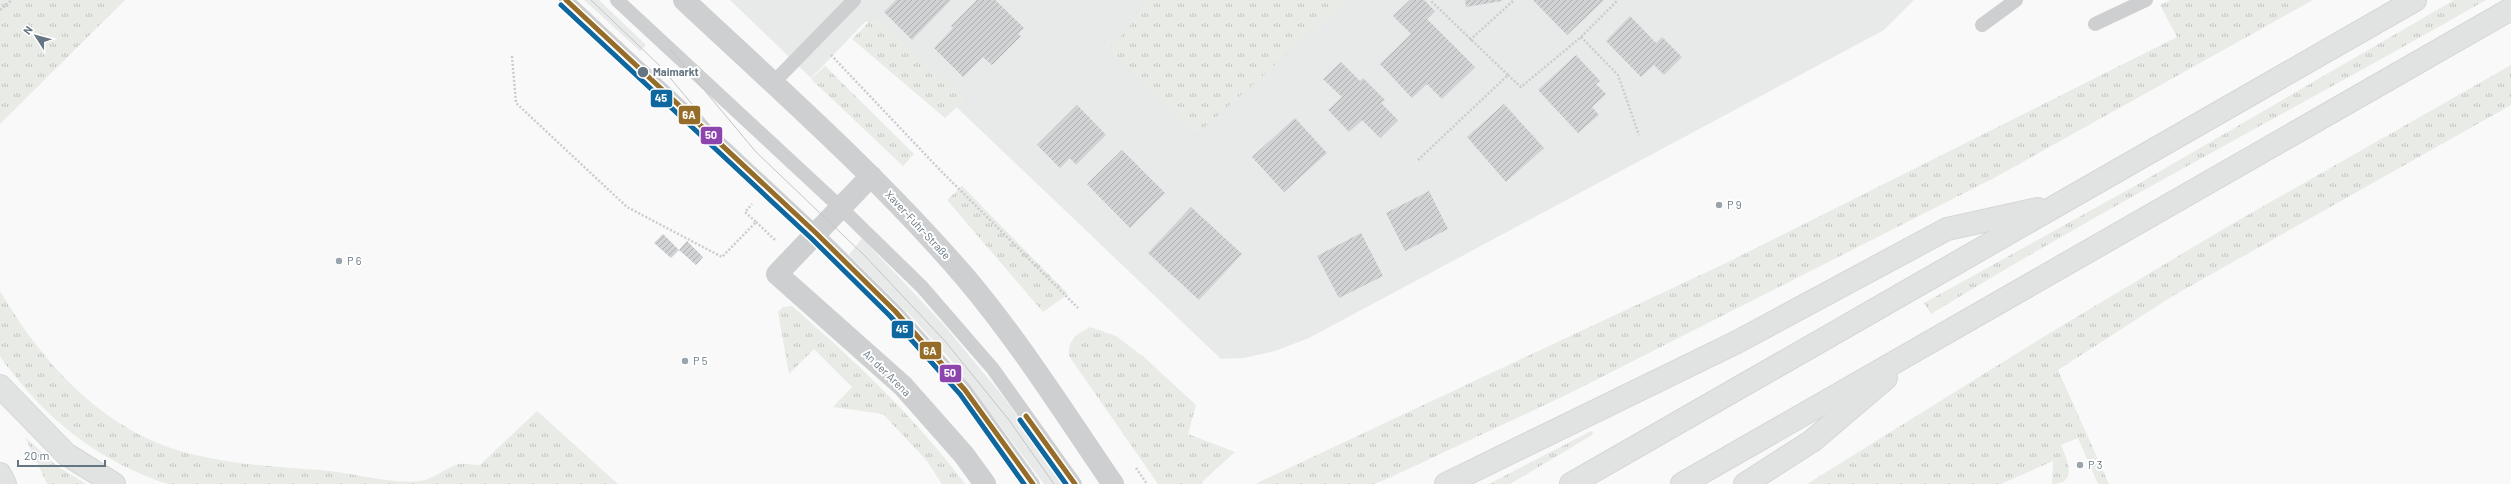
<svg xmlns="http://www.w3.org/2000/svg" width="2511" height="484" viewBox="0 0 2511 484" font-family="Barlow,sans-serif">
  <defs>
    <pattern id="grass-tufts" width="24" height="20" patternUnits="userSpaceOnUse"><rect width="24" height="20" fill="#e8ebe6"/><path d="M3 7l-1-3M5 7V3M7 7l1-3M15 17l-1-3M17 17v-4M19 17l1-3" fill="none" stroke="#c0c3c0"/></pattern>
    <pattern id="building-hatch" width="6" height="6" patternUnits="userSpaceOnUse"><rect width="6" height="6" fill="#d0d2d3"/><path d="M-1 1l2-2M0 6l6-6M5 7l2-2" fill="none" stroke="#acafb1"/></pattern>
  </defs>
  <rect width="100%" height="100%" fill="#f9f9f9"/>
  <path fill="#e8e9e9" d="M584,0H599L646,45L640,51Z
    M730,0H1914L1884,30L1309,338L1275,351L1244,358L1221,359L866,21L811,78Z
    M862,238L944,325L1005,399L1066,484H1044L950,359L910,315L849,255Z"/>
  <path fill="url(#grass-tufts)" d="M0,0H125L0,124Z
    M1146,0H1348L1197,134L1109,49L1129,28Z
    M2170,0H2313L1994,178L1566,395L1389,478L1374,484H1255L1726,263L2177,37L2160,5Z
    M2454,0H2486C2301,106 2112,203 1931,314L1924,303L2133,187Z
    M874,17L966,99L945,118L852,39Z
    M2511,65V105L2171,297L2058,370L2109,484H2098L2078,438L2061,445C2067,459 2079,484 2052,484L2053,461L2001,484H1807L2045,336L2225,228Z
    M825,66L914,154L903,166L811,79Z
    M962,186L1068,294L1043,312L947,200Z
    M0,291C45,367 107,435 196,455C237,465 279,467 321,470C354,473 388,484 420,481C434,479 444,469 456,465C462,462 473,465 480,465L537,411L618,484H168C108,465 55,427 16,377C12,371 2,362 0,355C0,345 0,305 0,291Z
    M792,306C855,361 915,417 965,484H942L927,461L883,414L833,407L852,387L814,349L789,374L778,312L783,307Z
    M1090,327L1116,336L1145,358L1196,405L1188,434L1235,452L1203,481L1202,484H1158L1069,356C1068,339 1076,335 1090,327Z
    M1591,431L1593,432L1592,435L1510,484H1489Z
    M25,437L57,466L86,484H47Z"/>
  <path fill="url(#building-hatch)" d="M896,0H951L912,40L884,12Z
    M977,0H995L1024,28L1018,34L1021,36L992,65L983,57L963,77L934,48L953,28L951,26Z
    M1410,0H1424L1435,11L1427,19L1475,67L1442,99L1427,84L1412,98L1380,64L1411,34L1393,16Z
    M1465,0H1502V1L1466,7Z
    M1533,0H1604L1567,35Z
    M1630,16L1656,43L1662,37L1682,57L1664,75L1654,65L1641,77L1606,41Z
    M1576,55L1600,81L1596,84L1606,94L1592,107L1599,115L1578,133L1538,90Z
    M1341,62L1360,81L1363,78L1385,100L1381,103L1398,120L1380,138L1362,120L1349,132L1328,110L1342,97L1323,79Z
    M1504,104L1544,148L1506,182L1467,137Z
    M1077,105L1106,135L1076,165L1070,158L1060,168L1037,145Z
    M1295,118L1327,153L1284,192L1252,157Z
    M1122,150L1165,193L1130,228L1087,184Z
    M1429,191L1448,229L1405,251L1386,213Z
    M1191,207L1242,254L1199,300L1148,253Z
    M1361,233L1383,276L1339,298L1317,256Z
    M663,234L679,250L671,258L654,243Z
    M687,241L703,257L696,265L679,250Z"/>
  <g fill="none" stroke-linecap="round" stroke-linejoin="round">
    <g stroke="#d5d6d6" stroke-width="24">
      <path id="highway" d="M0,386L66,454L114,484
        M0,474L5,484
        M1446,484L1737,342L1947,229L2038,209
        M1571,484L2415,0
        M1682,484L2511,9
        M1745,484L1812,441L1886,378"/>
    </g>
    <path stroke="#cbcccd" stroke-width="2.5" stroke-dasharray="2 2" stroke-linecap="butt" d="M0,10L12,0
      M1581,37L1618,75L1639,135
      M1470,40L1514,0
      M831,55L941,171L1078,308
      M512,56L516,103L627,207L722,257L756,222L745,212L752,204
      M1508,75L1521,87L1581,37L1618,0
      M1418,160L1508,75L1430,0
      M756,222L775,240
      M1136,468L1147,484"/>
    <path stroke="#cecfd0" stroke-width="14" d="M566,0L816,233L895,311L965,390L1033,484
      M617,0L841,208L922,287L993,369L1075,484
      M2095,24L2146,0
      M1982,25L2016,0
      M773,83L854,0"/>
    <path stroke="#cecfd0" stroke-width="22" d="M684,0C780,90 879,177 965,277C1020,342 1065,414 1113,484
      M871,176L777,274L903,386L964,455L985,484"/>
    <use href="#highway" stroke="#e1e2e2" stroke-width="22"/>
    <path stroke="#c3c5c6" stroke-width="1" d="M591,0L661,67L717,134L754,175
      M670,49L756,152L865,256L945,341L1009,420L1054,484"/>
    <g stroke="#fff" stroke-width="8">
      <path id="bus-1" d="M566,0L816,233L895,311L965,390L1033,484
        M1026,416L1075,484"/>
    </g>
    <g stroke="#fff" stroke-width="8">
      <path id="bus-2" d="M561,5L811,238L890,316L960,394L1024,484
        M1020,420L1066,484"/>
    </g>
    <use href="#bus-1" stroke="#8e44ad" stroke-width="5"/>
    <use href="#bus-2" stroke="#0e679f" stroke-width="5"/>
    <g stroke="#fff" stroke-width="8">
      <path id="tram-1" d="M566,0L816,233L895,311L965,390L1033,484
        M1026,416L1075,484"/>
    </g>
    <use href="#tram-1" stroke="#966c29" stroke-width="5"/>
  </g>
  <circle fill="#657683" stroke="#fff" stroke-width="1.5" cx="643" cy="72" r="6"/>
  <g fill="#99a4ac" stroke="#fff" stroke-width="1.5">
    <circle cx="1719" cy="205" r="4"/>
    <circle cx="339" cy="261" r="4"/>
    <circle cx="685" cy="361" r="4"/>
    <circle cx="2080" cy="465" r="4"/>
  </g>
  <g text-anchor="middle" stroke-width="4" stroke-linejoin="round" paint-order="stroke">
    <g font-size="11" font-weight="bold" fill="#657683" stroke="#fff" text-anchor="start">
      <text x="653" y="76">Maimarkt</text>
    </g>
    <g font-size="11" fill="#657683" stroke="#fff" text-anchor="start">
      <text x="1727" y="209">P 9</text>
      <text x="347" y="265">P 6</text>
      <text x="693" y="365">P 5</text>
      <text x="2088" y="469">P 3</text>
    </g>
    <g font-size="11" fill="#657683" stroke="#fff">
      <text transform="translate(918 225) rotate(47)" y="4">Xaver-Fuhr-Straße</text>
      <text transform="translate(887 373) rotate(44)" y="4">An der Arena</text>
    </g>
  </g>
  <g stroke="#fff" stroke-width="1.5">
    <rect x="650" y="89" width="23" height="19" rx="4" fill="#0e679f"/>
    <rect x="678" y="105" width="23" height="20" rx="4" fill="#966c29"/>
    <rect x="700" y="126" width="23" height="19" rx="4" fill="#8e44ad"/>
    <rect x="891" y="320" width="23" height="19" rx="4" fill="#0e679f"/>
    <rect x="919" y="341" width="23" height="19" rx="4" fill="#966c29"/>
    <rect x="939" y="364" width="23" height="19" rx="4" fill="#8e44ad"/>
  </g>
  <g font-size="11" text-anchor="middle" font-weight="bold" fill="#fff">
    <text x="661" y="102">45</text>
    <text x="689" y="119">6A</text>
    <text x="711" y="139">50</text>
    <text x="902" y="333">45</text>
    <text x="930" y="355">6A</text>
    <text x="950" y="377">50</text>
  </g>
  <g transform="translate(36 36) rotate(306)" stroke="#ffffff" stroke-width="3" paint-order="stroke">
  <path d="M0-3L7 15L0 10L-7 15Z" fill="#657683"/>
  <text y="-6" font-size="11" font-weight="bold" text-anchor="middle" fill="#657683">N</text>
  </g>
  <path d="M18 460v6h87v-6" fill="none" stroke="#657683" stroke-width="2"/>
  <text x="24" y="460" font-size="12" fill="#657683" stroke="#ffffff" stroke-width="3" paint-order="stroke">20 m</text>
</svg>
